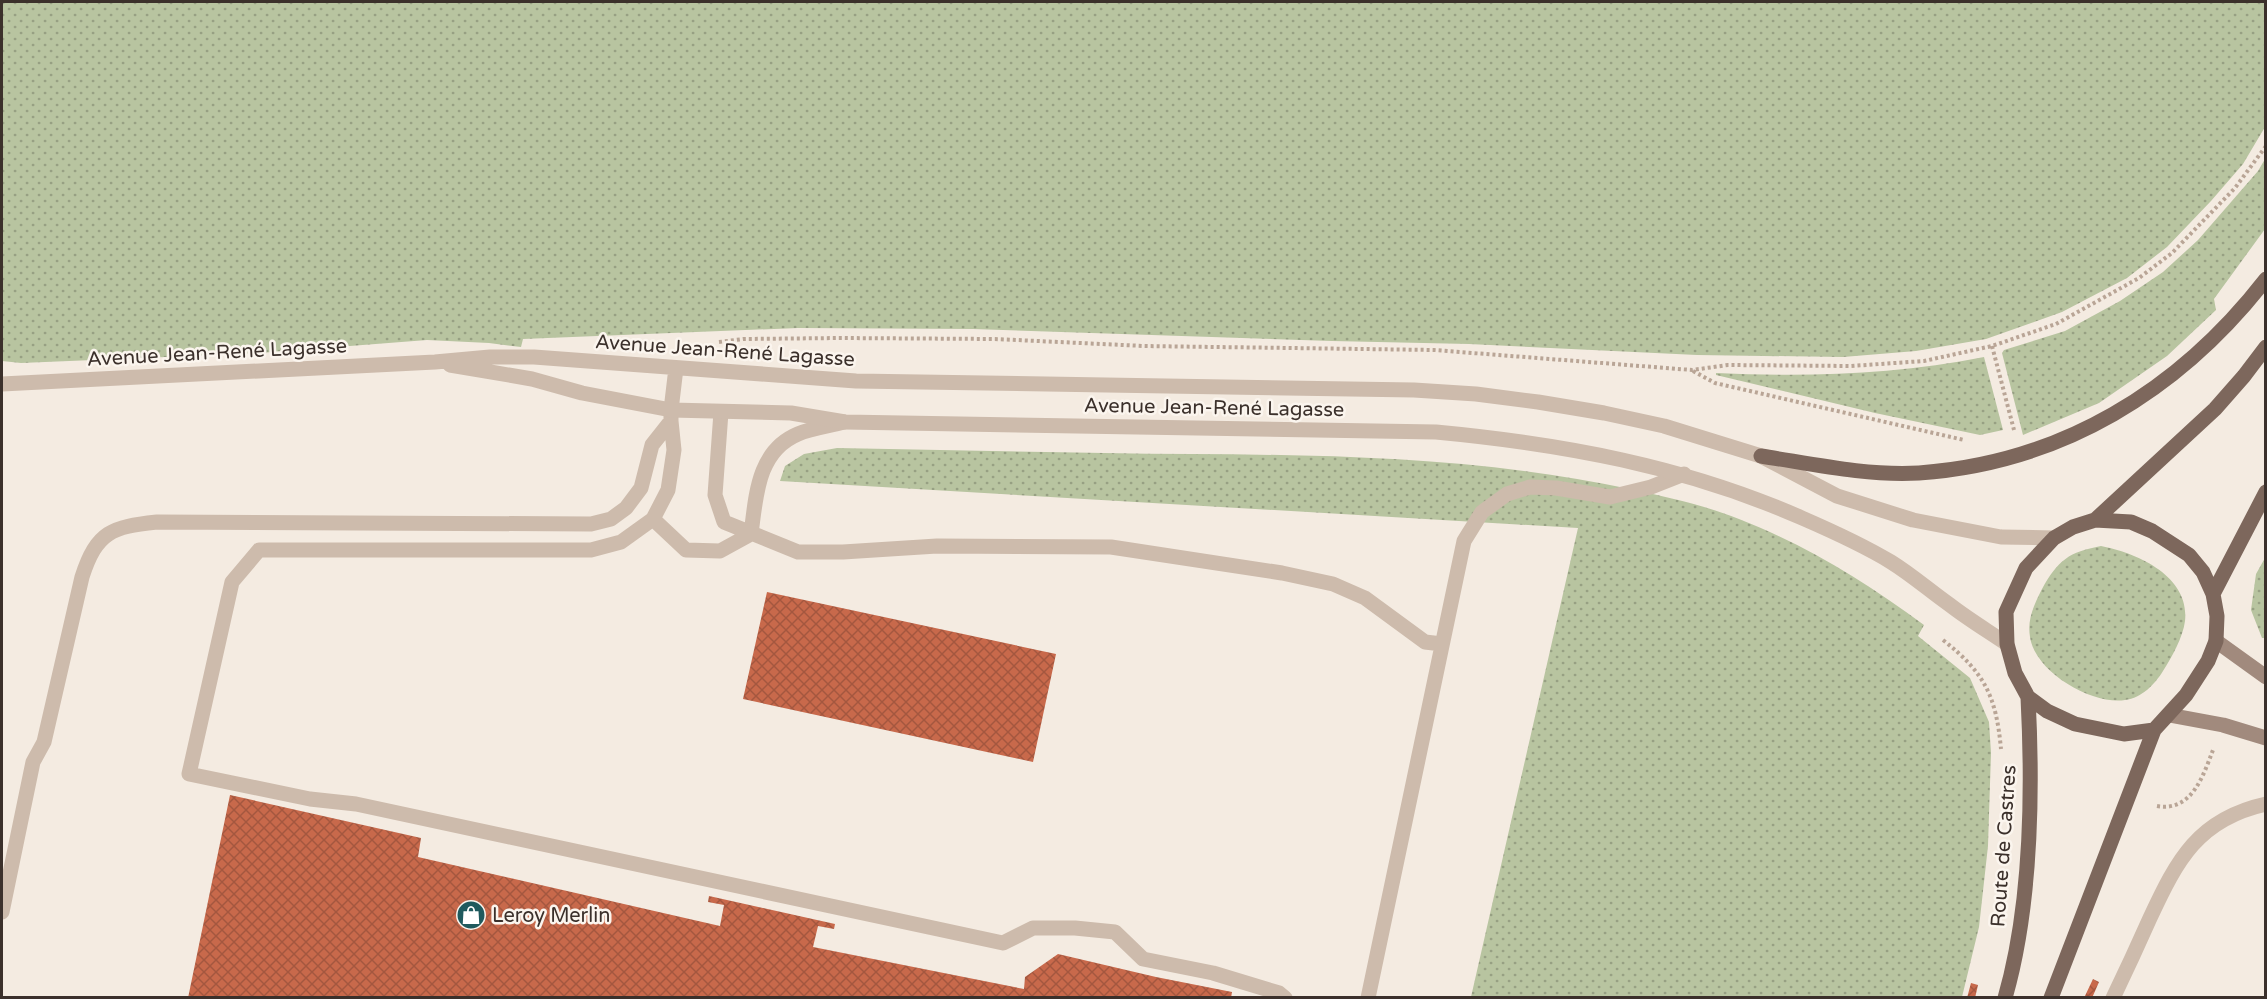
<svg xmlns="http://www.w3.org/2000/svg" width="2267" height="999" viewBox="0 0 2267 999" font-family="'Varela Round',sans-serif">
  <defs>
    <pattern id="grass-dots" width="8" height="8" patternUnits="userSpaceOnUse" patternTransform="scale(1.5)"><rect width="8" height="8" fill="#b8c4a0"/><path d="M2 2h.1M6 6h.1" fill="none" stroke="#97a083" stroke-width="1.8" stroke-linecap="round"/></pattern>
    <pattern id="building-cross-hatch" width="8" height="8" patternUnits="userSpaceOnUse" patternTransform="scale(1.5)"><rect width="8" height="8" fill="#c8694b"/><path d="M0 0l8 8M0 8l8-8" fill="none" stroke="#a4573f"/></pattern>
  </defs>
  <rect width="100%" height="100%" fill="#f4ebe1"/>
  <path fill="url(#grass-dots)" d="M2,2H2265V127L2243,164L2211,201L2167,247L2127,278L2062,312L1986,339L1916,351L1843,357L1697,355L1469,344L1332,341L973,329L798,328L523,339L521,347L489,343L427,340L260,353L21,363L2,361Z
    M2265,159V229L2214,299L2216,310L2167,356L2099,403L2023,435L2002,353L2004,350L2065,331L2120,301L2163,272L2198,240L2258,171Z
    M1984,357L2003,430L1980,435L1875,413L1716,375V373C1806,377 1895,375 1984,357Z
    M837,448C955,450 1074,453 1192,454C1339,455 1486,458 1630,489C1666,497 1704,505 1739,519C1806,545 1866,582 1924,625L1918,636L1970,678L1989,722L1991,753L1988,846L1979,927L1962,997H1471L1578,528L780,481L785,466L804,454Z
    M2101,546C2137,553 2190,576 2185,621C2183,637 2172,657 2163,671C2155,684 2142,698 2125,700C2092,705 2035,672 2030,637C2027,619 2034,605 2042,589C2058,560 2069,552 2101,546Z
    M2265,558L2266,638H2262L2251,610L2256,574Z"/>
  <path fill="url(#building-cross-hatch)" d="M767,592L1056,654L1033,762L743,699Z
    M230,795L421,838L418,857L720,926L724,905L708,902L709,896L835,924L834,929L818,926L813,947L1024,989L1025,977L1058,954L1156,977L1232,992L1231,998H188Z
    M2093,979L2099,982L2092,998H2084Z
    M1971,983L1978,985L1975,998H1967Z"/>
  <g fill="none" stroke-linecap="round" stroke-linejoin="round">
    <path stroke="#b9a596" stroke-width="4" stroke-dasharray="3 3" stroke-linecap="butt" d="M719,342L743,339L840,338L995,339L1144,346L1434,350L1692,370L1728,365L1851,366L1924,361L1992,346L2056,324L2139,278L2172,253L2235,188L2266,146
      M1992,346L2014,430
      M1693,371L1715,383L1964,440
      M1943,640C1985,673 1996,696 2001,749
      M2157,806C2192,812 2203,776 2213,750"/>
    <path stroke="#cdbbac" stroke-width="15" d="M721,412L715,495L724,522L798,552H843L937,546L1111,547L1282,573L1333,584L1365,598L1425,642L1442,644
      M671,421L674,450L668,490L653,519L621,542L591,550H259L232,582L189,774L310,799L356,804L1003,943L1033,928H1075L1115,932L1143,959L1213,973L1279,993L1285,998
      M653,519L686,550L720,551L751,534
      M751,534C756,497 757,451 798,434C812,428 830,426 844,422
      M2,912L33,762L44,742L82,577C97,531 112,527 157,522L591,524L611,519L626,508L641,488L652,445L671,421V416
      M1368,998L1464,541L1482,512L1507,494L1530,487L1556,488L1610,497L1651,487L1684,474
      M2113,998C2126,971 2138,945 2150,918C2177,860 2198,819 2266,804"/>
    <path stroke="#cdbbac" stroke-width="15" d="M450,365L532,379L582,393L671,410L791,413L845,422L1436,432C1563,444 1684,466 1802,518C1832,531 1863,545 1891,562C1912,575 1930,591 1950,605C1968,619 1988,631 2007,644
      M2,384L435,362L490,357H534L856,381L1414,390L1476,394L1538,402L1604,413L1664,426L1761,456L1837,496L1913,520L2001,537L2054,538
      M671,410L676,368"/>
    <path stroke="#a18a7d" stroke-width="15" d="M2216,641L2266,677
      M2169,715L2223,725L2266,738"/>
    <path stroke="#7d675c" stroke-width="15" d="M1761,456C1813,464 1866,476 1919,473C2061,463 2179,391 2266,279
      M2095,520L2131,522L2152,531L2189,555L2203,572L2213,594L2217,616L2216,641L2208,661L2186,695L2154,730L2124,734L2075,724L2047,711L2028,697L2015,673L2007,644L2006,612L2026,568L2054,538L2073,527Z
      M2095,520L2215,409L2244,376L2266,347
      M2213,594L2266,492
      M2005,998C2032,904 2033,793 2028,697
      M2051,998L2154,730"/>
  </g>
  <defs>
    <g id="shop-disc" transform="scale(1.5)"><circle r="9.5" fill="#1f5a5e" stroke="#fbf5ee"/><path d="M-5-2.5h2.3a2.7 3.5 0 0 1 5.4 0H5L5.5 6h-11ZM-1.5-2.5h3a1.5 2.3 0 0 0-3 0Z" fill="#fff"/></g>
  </defs>
  <g fill-rule="evenodd">
    <use href="#shop-disc" x="471" y="915"/>
  </g>
  <g text-anchor="middle" stroke-width="5" stroke-linejoin="round" paint-order="stroke">
    <g font-size="20" fill="#3b302b" stroke="#fbf5ee">
      <text transform="translate(725 350) rotate(4)" y="7">Avenue Jean-René Lagasse</text>
      <text transform="translate(217 352) rotate(-3)" y="7">Avenue Jean-René Lagasse</text>
      <text transform="translate(1214 407) rotate(1)" y="7">Avenue Jean-René Lagasse</text>
      <text transform="translate(2003 846) rotate(-86)" y="7">Route de Castres</text>
    </g>
    <g font-size="20" fill="#3b302b" stroke="#fbf5ee" text-anchor="start">
      <text x="492" y="922">Leroy Merlin</text>
    </g>
  </g>
  <rect width="2267" height="999" fill="none" stroke="#3b302b" stroke-width="6"/>
</svg>
